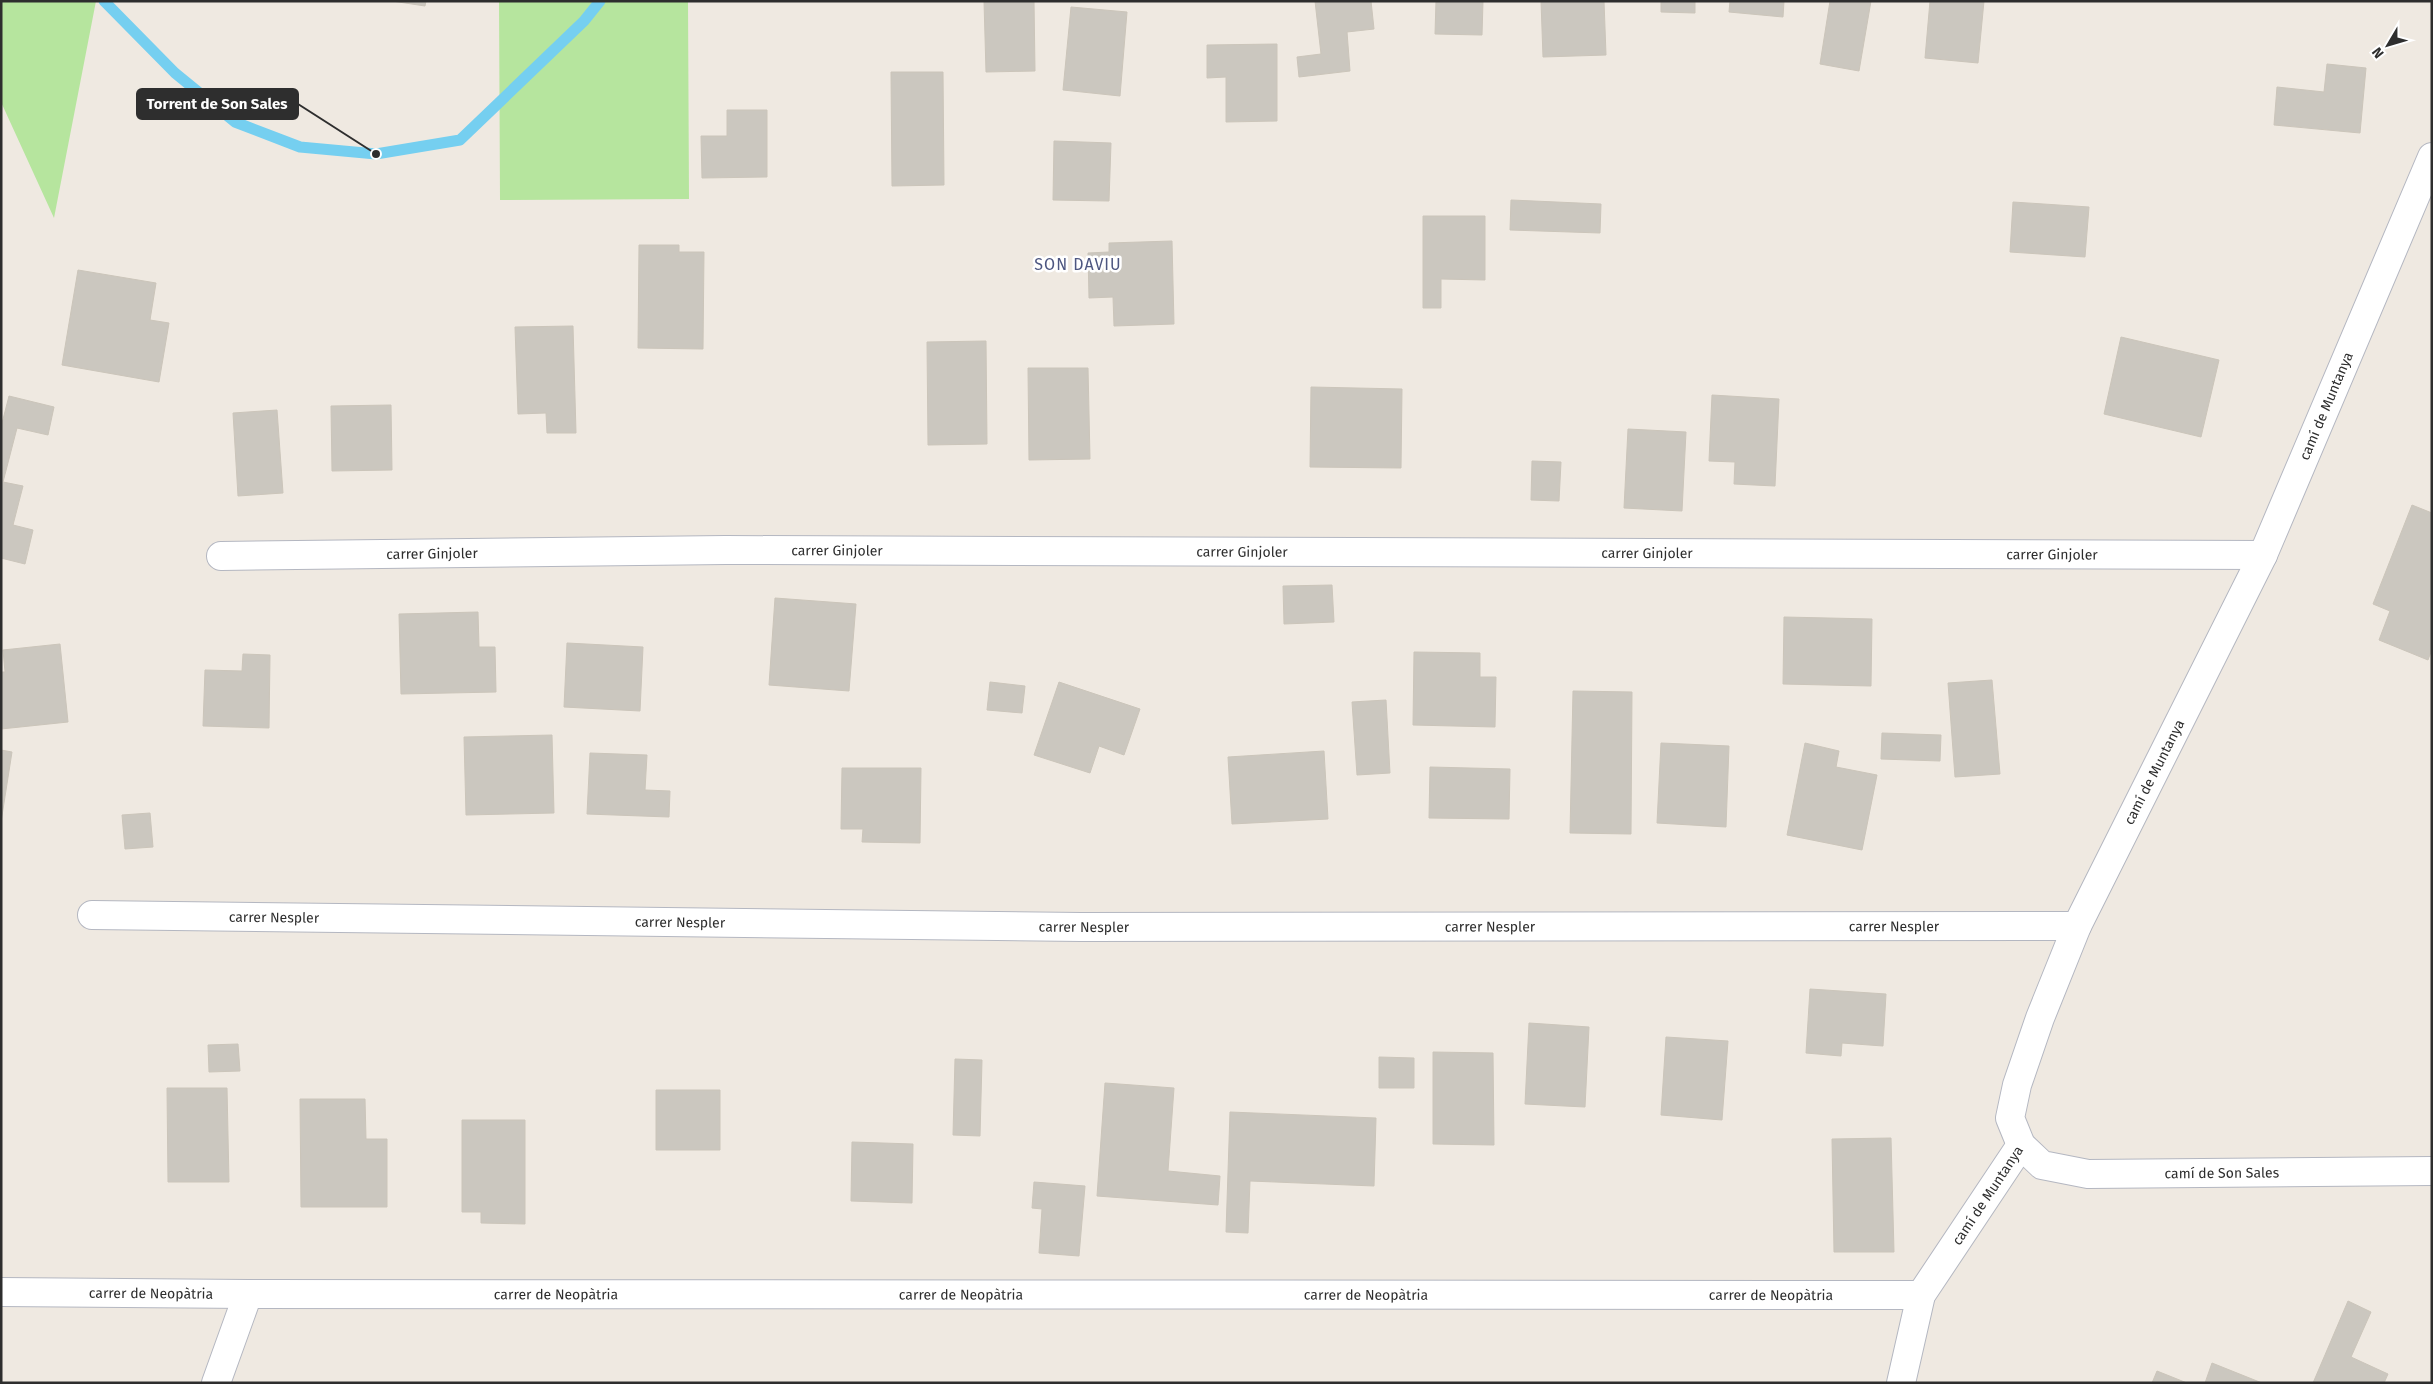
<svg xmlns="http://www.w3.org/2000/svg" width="2433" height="1384" viewBox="0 0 2433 1384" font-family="'Fira Sans',sans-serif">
  <rect width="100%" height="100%" fill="#efe9e1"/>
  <path fill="#b6e59e" d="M1,1H96L54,218L1,102Z
    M499,1H688L689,199L500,200Z"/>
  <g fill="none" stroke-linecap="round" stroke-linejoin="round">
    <path stroke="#75cff0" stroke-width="11" d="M104,1L175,73L235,122L300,147L376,154L460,140L584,21L600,1"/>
  </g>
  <path fill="#cbc7bf" stroke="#cbc5ba" d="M392,1H426L425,6Z
    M984,1H1034L1035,71L986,72Z
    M1315,1H1371L1374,29L1347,32L1350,71L1299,77L1297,57L1321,54Z
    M1436,1H1483L1482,35L1435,34Z
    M1541,1H1604L1606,55L1543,57Z
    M1661,1H1695V13L1661,12Z
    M1730,1H1784L1783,17L1729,12Z
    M1830,1H1871L1859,71L1820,64Z
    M1930,1H1984L1978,63L1925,58Z
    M1071,7L1127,12L1120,96L1063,90Z
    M1277,44V121L1226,122V77L1207,78V45Z
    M2327,64L2366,68L2360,133L2274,125L2277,87L2324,92Z
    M891,72H943L944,185L892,186Z
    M727,110H767V177L702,178L701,136H727Z
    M1054,141L1111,143L1109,201L1053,200Z
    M1511,200L1601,204L1600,233L1510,230Z
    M2013,202L2089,207L2085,257L2010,252Z
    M1423,216H1485V280L1441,279V308H1423Z
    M1172,241L1174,324L1114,326L1113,297L1089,298L1088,253L1109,252V243Z
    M639,245H679V252H704L703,349L638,348Z
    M78,270L156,283L150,320L169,323L159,382L62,365Z
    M573,326L576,433H547L546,413L518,414L515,327Z
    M2121,337L2219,360L2201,437L2104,414Z
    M986,341L987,444L928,445L927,342Z
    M1028,368H1088L1090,459L1029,460Z
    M1311,387L1402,389L1401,468L1310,467Z
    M1712,395L1779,399L1775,486L1734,484L1735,462L1709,461Z
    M9,396L54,407L48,435L17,428L3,482L23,486L13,525L33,530L25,564L1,558V427Z
    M391,405L392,470L332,471L331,406Z
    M277,410L283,493L238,496L233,413Z
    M1628,429L1686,432L1682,511L1624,508Z
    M1532,461L1561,462L1559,501L1531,500Z
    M2412,505L2432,513V649L2428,660L2379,640L2390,611L2373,604Z
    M1332,585L1334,622L1284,624L1283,586Z
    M775,598L856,604L849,691L769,685Z
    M478,612L479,647H495L496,692L401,694L399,614Z
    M1784,617L1872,619L1871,686L1783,684Z
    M567,643L643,647L640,711L564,707Z
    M60,644L68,722L1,729V672H5L3,650Z
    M1414,652L1480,653V677H1496L1495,727L1413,725Z
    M243,654L270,655L269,728L203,726L205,670L242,671Z
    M1992,680L2000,774L1955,777L1948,683Z
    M990,682L1025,686L1022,713L987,710Z
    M1059,682L1140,709L1124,755L1099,746L1090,773L1034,755Z
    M1573,691L1632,692L1631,834L1570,833Z
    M1386,700L1390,773L1357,775L1352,702Z
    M1882,733L1941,735L1940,761L1881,759Z
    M552,735L554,813L466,815L464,737Z
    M1661,743L1729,746L1726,827L1657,823Z
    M1805,743L1839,751L1836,767L1877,775L1862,850L1787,835Z
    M1,750L12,752L1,822Z
    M1324,751L1328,819L1232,824L1228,757Z
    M590,753L647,755L645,790L670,791L669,817L587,814Z
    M1430,767L1510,769L1509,819L1429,818Z
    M842,768H921L920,843L862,842L863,829H841Z
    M150,813L153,847L125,849L122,815Z
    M1810,989L1886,994L1883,1046L1842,1043L1841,1056L1806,1053Z
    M1529,1023L1589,1027L1585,1107L1525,1104Z
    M1666,1037L1728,1041L1722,1120L1661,1115Z
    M238,1044L240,1071L209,1072L208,1045Z
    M1433,1052L1493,1053L1494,1145L1433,1144Z
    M1379,1057L1414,1058V1088H1379Z
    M955,1059L982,1060L980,1136L953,1135Z
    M1105,1083L1174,1088L1168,1171L1220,1176L1218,1205L1097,1196Z
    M167,1088H227L229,1182H168Z
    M656,1090H720V1150H656Z
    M300,1099H365L366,1139H387V1207H301Z
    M1230,1112L1376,1118L1374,1186L1250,1181L1248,1233L1226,1232Z
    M462,1120H525V1224L481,1223V1212H462Z
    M1891,1138L1894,1252H1834L1832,1139Z
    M852,1142L913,1144L912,1203L851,1201Z
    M1034,1182L1085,1186L1079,1256L1039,1253L1042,1209L1032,1208Z
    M2348,1301L2371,1312L2351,1357L2388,1374L2384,1383H2313Z
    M2212,1363L2262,1383H2205Z
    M2157,1371L2187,1383H2152Z"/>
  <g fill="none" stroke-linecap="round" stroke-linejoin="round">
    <g stroke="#b4b7c1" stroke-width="30">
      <g id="street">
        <path id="s1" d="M2432,157L2263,555L2077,926L2040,1018L2017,1085L2010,1118L2021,1145L2042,1165L2088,1174L2432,1171"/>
        <path id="s2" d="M221,556L726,550L2263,555"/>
        <path id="s3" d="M92,915L1081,927L2077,926"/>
        <path id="s4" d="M1,1292L248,1294L1921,1295"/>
        <path d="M216,1383L248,1294"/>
        <path id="s5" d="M1901,1383L1921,1295L2021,1145"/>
      </g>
    </g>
    <use href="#street" stroke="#fff" stroke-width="28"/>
  </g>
  <g text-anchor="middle" stroke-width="5" stroke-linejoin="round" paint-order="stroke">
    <g font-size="14" fill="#2e2e2e" stroke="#fff">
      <text transform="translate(2326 406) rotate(-67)" y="5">camí de Muntanya</text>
      <text dy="5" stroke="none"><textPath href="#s2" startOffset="616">carrer Ginjoler</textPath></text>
      <text dy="5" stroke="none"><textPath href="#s2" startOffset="1021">carrer Ginjoler</textPath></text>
      <text dy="5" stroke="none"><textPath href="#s2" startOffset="1426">carrer Ginjoler</textPath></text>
      <text dy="5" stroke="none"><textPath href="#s2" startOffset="211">carrer Ginjoler</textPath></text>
      <text dy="5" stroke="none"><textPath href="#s2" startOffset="1831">carrer Ginjoler</textPath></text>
      <text transform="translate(2154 772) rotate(-63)" y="5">camí de Muntanya</text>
      <text dy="5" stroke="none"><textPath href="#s3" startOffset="182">carrer Nespler</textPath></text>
      <text dy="5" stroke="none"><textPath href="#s3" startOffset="588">carrer Nespler</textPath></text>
      <text dy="5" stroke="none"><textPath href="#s3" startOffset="992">carrer Nespler</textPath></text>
      <text dy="5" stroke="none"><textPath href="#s3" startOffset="1398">carrer Nespler</textPath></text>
      <text dy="5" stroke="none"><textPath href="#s3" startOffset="1802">carrer Nespler</textPath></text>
      <text dy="5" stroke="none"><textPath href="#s1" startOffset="1290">camí de Son Sales</textPath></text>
      <text dy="5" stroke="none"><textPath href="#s5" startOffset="210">camí de Muntanya</textPath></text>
      <text dy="5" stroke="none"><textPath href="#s4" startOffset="150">carrer de Neopàtria</textPath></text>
      <text dy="5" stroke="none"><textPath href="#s4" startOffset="555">carrer de Neopàtria</textPath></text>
      <text dy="5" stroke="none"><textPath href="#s4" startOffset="960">carrer de Neopàtria</textPath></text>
      <text dy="5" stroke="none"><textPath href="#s4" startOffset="1365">carrer de Neopàtria</textPath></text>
      <text dy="5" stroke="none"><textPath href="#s4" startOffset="1770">carrer de Neopàtria</textPath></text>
    </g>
    <g font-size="16" letter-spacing="1" fill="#4d5680" stroke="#fff">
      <text x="1078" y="270">SON DAVIU</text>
    </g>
  </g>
  <path fill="none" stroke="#2e2e2e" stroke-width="2" d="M376 154L298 104"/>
  <circle fill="#2e2e2e" stroke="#fff" stroke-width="2" cx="376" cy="154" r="5"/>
  <rect fill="#2e2e2e" stroke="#2e2e2e" stroke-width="2" x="137" y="89" width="161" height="30" rx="5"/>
  <g font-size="15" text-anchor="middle" font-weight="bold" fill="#fff">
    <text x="217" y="109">Torrent de Son Sales</text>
  </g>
  <rect width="2433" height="1384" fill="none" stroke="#2e2e2e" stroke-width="5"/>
  <g transform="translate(2388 45) rotate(232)" stroke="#ffffff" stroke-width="4" paint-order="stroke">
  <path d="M0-4L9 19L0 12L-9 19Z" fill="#2e2e2e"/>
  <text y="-8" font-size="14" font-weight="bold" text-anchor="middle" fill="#2e2e2e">N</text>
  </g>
</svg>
